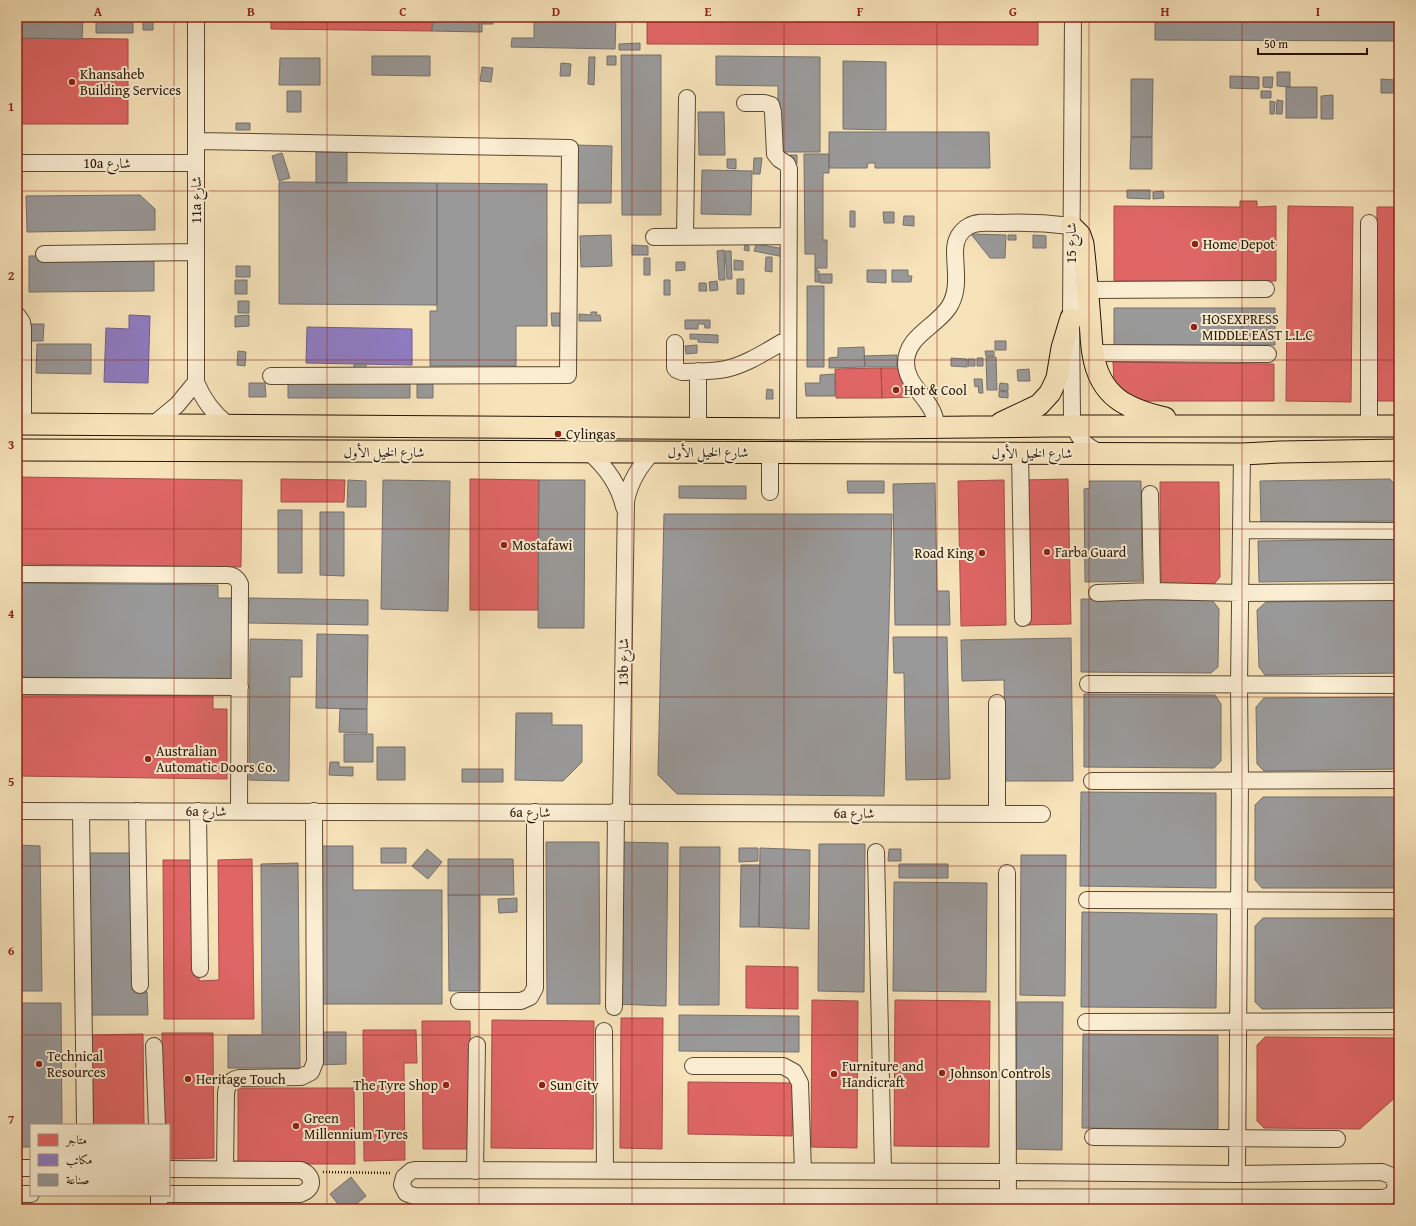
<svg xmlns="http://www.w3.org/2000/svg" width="1416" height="1226" viewBox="0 0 1416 1226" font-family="'Gentium Book Plus',Amiri,serif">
  <rect width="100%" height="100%" fill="#f7e3ba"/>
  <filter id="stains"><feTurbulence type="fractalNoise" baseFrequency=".005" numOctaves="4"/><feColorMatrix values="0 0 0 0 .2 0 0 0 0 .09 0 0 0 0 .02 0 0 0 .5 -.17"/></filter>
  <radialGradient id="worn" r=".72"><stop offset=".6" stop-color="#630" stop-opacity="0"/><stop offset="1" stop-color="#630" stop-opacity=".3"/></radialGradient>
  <path fill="#e06666" stroke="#a84d49" d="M271,17H433L432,31L271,29Z
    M647,17H1038V45L647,44Z
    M17,38L128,39V124H17Z
    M1240,201H1257V207L1276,206V281H1114V206L1240,207Z
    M1288,206L1353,207L1351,402L1286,401Z
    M1377,207H1399V401H1376Z
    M1113,362L1274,364V401H1134L1114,382Z
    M881,368L882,398H836L835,369Z
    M881,368H902V382H910V397L882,398Z
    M17,477L242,480L241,567L17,564Z
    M281,479L345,480L344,502H281Z
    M470,479L539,480L538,610H470Z
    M1068,479L1071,624L1026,625L1023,480Z
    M1004,480L1006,625L961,626L958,481Z
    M1160,482H1219L1220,577L1214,584L1161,585Z
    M17,694L213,696V709H227V779L17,776Z
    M252,859L254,1019H164L163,860H198L199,981L219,980L218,860Z
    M746,966L798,967V1009L746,1008Z
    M812,1000L858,1001L857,1148L811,1147Z
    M895,1000L990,1001L989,1147L894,1146Z
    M621,1018H663L662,1149L620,1148Z
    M492,1020L594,1021L593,1149L491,1148Z
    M422,1021H470L471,1149H423Z
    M363,1030H416L417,1063H404L405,1160L364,1161Z
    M162,1033H213L214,1158L169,1159V1125H163Z
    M143,1034L144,1125H93L92,1035Z
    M1265,1037L1399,1038V1094L1360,1129L1264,1128L1257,1121V1045Z
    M688,1082L793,1083L792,1136L688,1134Z
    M238,1088H354L355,1164H238Z"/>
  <path fill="#8e7cc3" stroke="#6e5d8a" d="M129,315L150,316L148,383L104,382L106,328L129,329Z
    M307,327L412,329V365L306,363Z"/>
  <path fill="#999" stroke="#76716c" d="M17,17H83L82,39L17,38Z
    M96,17H133V33H96Z
    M433,17H482V32L432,31Z
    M482,17H493V24H482Z
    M534,17H616L615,49L511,47L512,38H534Z
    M1155,17H1399V41L1155,40Z
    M143,18L153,19V30H143Z
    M640,43V50H619V44Z
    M621,55H661V215H622Z
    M372,56H430V76L372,75Z
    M607,56H616V65H607Z
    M716,56L820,57V152H778V86L716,85Z
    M589,57H595L594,85L588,84Z
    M280,58H320V85H279Z
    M843,61L886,62V130L843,129Z
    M561,63L571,64L570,76H560Z
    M482,67L493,68L491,82L480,81Z
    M1277,72H1290V87L1277,86Z
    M1230,76L1259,77V89L1230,88Z
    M1263,77H1273L1272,88L1263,87Z
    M1131,79H1153L1152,137H1131Z
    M1381,79L1395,80V93H1381Z
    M1286,87H1317V118H1286Z
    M287,91H301V112H287Z
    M1261,91H1271V98H1261Z
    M1333,95V119H1321V96Z
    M1277,100L1283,101L1282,114H1276Z
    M1270,101L1275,102L1274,114H1270Z
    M698,112H724L725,155H699Z
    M236,123H250V130H236Z
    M829,132H989L990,168H875V163H868L867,168H829Z
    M1131,137H1152V169H1130Z
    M576,145L612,146L611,203H576Z
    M316,152H347V183H316Z
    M282,153L290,178L279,181L272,156Z
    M804,154H829V173H823V240H827V268H817V271H819V282H815V254H805Z
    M790,155H797V164L790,163Z
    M754,158H762L760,174H753Z
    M727,159H736V169L727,168Z
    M702,170L752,171L751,215L701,214Z
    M279,182L437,183V305L279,304Z
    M437,183L547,184V326H516V366H430V311H437Z
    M1127,190H1150V199L1127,198Z
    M1163,191L1164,198L1153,199V192Z
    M140,195L155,209V230L27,232L26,196Z
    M850,211H855V227H850Z
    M883,212H894V223H884Z
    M904,216H914V226L903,225Z
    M971,234L1006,235L1005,258H990Z
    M611,235L612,266L581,267L580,236Z
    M1008,235H1016V240H1008Z
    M1033,235L1046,236V248H1033Z
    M756,244L785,249L784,257L754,251Z
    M632,245L648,246V255H632Z
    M745,245L749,246V251L744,250Z
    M724,250L725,280H719L717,251Z
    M725,251H731L732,279H727Z
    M154,255V291L29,292V256Z
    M766,257H772V272L765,271Z
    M644,258H650V275H644Z
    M734,260L743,261V270H734Z
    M676,262H685V270L676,271Z
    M236,266H250V277H236Z
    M867,270H886V283L867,282Z
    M892,270H908V276H912L911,282H892Z
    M820,274H832V283H820Z
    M737,279H744V294H737Z
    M235,280H247V294H235Z
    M664,280H670V295H664Z
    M717,281L718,290L710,291L709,282Z
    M699,283H706L707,291H699Z
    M807,286H824V367H807Z
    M238,301H249V313H238Z
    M1114,308H1275V345H1114Z
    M591,312H597L596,315H600L601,321H579V314L591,315Z
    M551,313H560L561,326H552Z
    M249,315V326L235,327V316Z
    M685,320H710V328H705L704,324H698V329H685Z
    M30,324H44L43,341H30Z
    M690,334L718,335V343L698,342V339H690Z
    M995,341H1006V350H995Z
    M37,344H91V374L36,373Z
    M697,345V353L686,354L685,346Z
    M864,347L865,367L829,368V358L838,357V348Z
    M238,351L246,352L245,366L237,365Z
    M985,351H994V356H986Z
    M897,355V367H865L864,356Z
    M986,357H996L997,390H987Z
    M951,358L967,359V367L951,366Z
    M977,358H983V366H977Z
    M968,359H975V366H968Z
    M354,364H366V371L354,370Z
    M1029,369L1030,381H1018L1017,370Z
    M835,374V396H806L805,383H820V375Z
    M974,379H982L983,393H979L978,386L975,387Z
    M249,383H265L266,397H249Z
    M288,383L410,384V398H288Z
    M417,383H433V398H417Z
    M1000,383L1008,384V391L999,390Z
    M767,389L773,390V399H766Z
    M999,391L1008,392V398L999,397Z
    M1390,479L1399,489V521L1261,522L1260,481Z
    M348,480L366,481V507H347Z
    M383,480L450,481L448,611L381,609Z
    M539,480H585L584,628H538Z
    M847,481H884V493H848Z
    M1089,481H1141L1142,581L1085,582L1084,489L1090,488Z
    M935,483L937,591H949L950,625H895L893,484Z
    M679,486H746V499L679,498Z
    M278,510H302V573H278Z
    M320,512H344V576L320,575Z
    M664,514H892L884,796L677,794L658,775Z
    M1399,539V580L1259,582L1258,541Z
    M17,583L218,585V598H233L232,679L17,677Z
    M249,598L368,600V625L248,623Z
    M1081,599L1212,600L1219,609L1218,667L1211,673L1081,672Z
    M1399,600V673L1265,675L1259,667L1257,610L1266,602Z
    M317,634L368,635L367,709L316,708Z
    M893,637H947L950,779L906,780L904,673H894Z
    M1071,638L1073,781H1006L1004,680L962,681L961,640Z
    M250,639L302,640V677H290L289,781L249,780Z
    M1084,694L1215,695L1221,704V761L1214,768L1084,767Z
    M1399,697V769L1264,771L1257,764L1256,707L1264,698Z
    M340,709H367V733L339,732Z
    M516,713H552V725H582V762L563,781L515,780Z
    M344,734H373V762H344Z
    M377,747H405V780H377Z
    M330,762H339V767H353V776L329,775Z
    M462,769H503V782H462Z
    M1081,792L1216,793V888L1080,886Z
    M1263,797H1399V888H1262L1255,880V805Z
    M546,842H599L600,1004H547Z
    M617,842L668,843L666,1006L615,1004Z
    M819,844H865L864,992L818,991Z
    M17,845L40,846L42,991H17Z
    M321,846H353V890H442V1004H322Z
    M680,847H720L719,1005H679Z
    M381,848H406V863H381Z
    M739,848H758V861L739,862Z
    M760,848L810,850L809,929L759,927Z
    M427,849L442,862L428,879L412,866Z
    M889,849H901V861H888Z
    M89,853H134L135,992H147L148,1015H90Z
    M1021,855H1066L1065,996L1020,995Z
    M448,859H513L514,895H448Z
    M298,863L300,1068H228V1035H262L261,864Z
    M899,864H948V878H899Z
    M741,865H760L759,927H740Z
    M894,882L987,883L986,992L893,991Z
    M448,895H480V991H449Z
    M517,898V912L499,913L498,899Z
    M1082,912L1217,914L1216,1008L1081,1007Z
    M1263,918H1399V1008L1262,1009L1255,1002V926Z
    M1017,1002H1063L1062,1150L1016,1149Z
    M17,1003H61L62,1125H31V1147H17Z
    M679,1015L799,1016V1052L679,1051Z
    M318,1032H346V1064L319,1065Z
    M1083,1034L1218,1035V1130L1082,1128Z
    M351,1177L366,1196L350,1209H342L330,1194Z"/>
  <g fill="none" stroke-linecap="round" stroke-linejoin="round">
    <g stroke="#594832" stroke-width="18">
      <path id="minor" d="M196,17V382C203,400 213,413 228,425
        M1073,17L1071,318L1072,417C1075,435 1084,447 1102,453
        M745,103H764L771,105L773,112L775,154L779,159L787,164L789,169L788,429
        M196,141L570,148L568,375L271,376
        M17,163H196
        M1369,223V426
        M654,237L789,236
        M685,237L687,98
        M44,254L196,252
        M1088,290L1266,289
        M17,315L22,322L23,328V424
        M675,343V368L677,370L682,372C697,371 712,372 726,369C748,364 768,350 788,339
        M1093,353L1268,354
        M154,424L177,405L196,382
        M936,427C936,400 906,388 906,363C906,336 936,327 949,307C960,290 955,270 955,251C955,240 960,231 969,226C978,221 989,223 999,223C1023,222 1047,223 1071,226
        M698,428V371
        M770,452V492
        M590,453C607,468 619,485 624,507
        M1020,453L1023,618
        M1150,494L1152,591
        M1242,530L1399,531
        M17,574L227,575C234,575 237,578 240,584L239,811
        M1097,593L1152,591L1241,593L1399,592
        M1088,684L1399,685
        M17,686L240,687
        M997,703V814
        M1092,781L1399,780
        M17,811L1042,814
        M81,811L85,1125
        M137,811L140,985
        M198,811L200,969
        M621,812L626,501C630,481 639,466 654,451
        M876,852L883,1171
        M1007,873L1008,1209
        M1087,900L1399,901
        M459,1001H521L530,997L535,988V812
        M614,1007L616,811
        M1086,1022L1399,1021
        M604,1031L605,1171
        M154,1046L157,1125
        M693,1066H783L794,1072L800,1083L803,1171
        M1093,1137L1337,1139
        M17,1168H31
        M169,1169L301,1170C315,1176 314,1190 300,1194H169
        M225,1169L226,1093C227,1084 232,1079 240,1078L301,1077L311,1072L315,1062L314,811
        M415,1170L1008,1172L1237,1174L1382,1172L1392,1176C1399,1186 1395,1196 1382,1198L414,1196L406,1193L402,1185L404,1177L411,1171Z
        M475,1171L477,1045
        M1237,1174L1240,781L1239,684L1242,454
        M17,1194H31
        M159,1195V1209"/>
    </g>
    <g stroke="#241404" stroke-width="23">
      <path id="major" d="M1071,226L1080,235L1083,244C1086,270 1088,295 1090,321C1091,332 1091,343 1093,354C1100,397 1127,409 1165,418
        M1001,423L1039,405L1050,393L1057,378L1062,348L1071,318
        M17,424L788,429L1052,426H1399
        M17,450L1242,454L1280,452L1399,450"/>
    </g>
    <path stroke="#241404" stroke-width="2.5" stroke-dasharray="1 2" stroke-linecap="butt" d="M323,1172L390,1173"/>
    <use href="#minor" stroke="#faedd2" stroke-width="16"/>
    <use href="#major" stroke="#f7e3ba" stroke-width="21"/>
  </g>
  <path fill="none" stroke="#8f2418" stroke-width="1" stroke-opacity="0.55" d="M174,17V1209M327,17V1209M479,17V1209M632,17V1209M784,17V1209M937,17V1209M1089,17V1209M1242,17V1209M17,191H1399M17,360H1399M17,529H1399M17,697H1399M17,866H1399M17,1035H1399"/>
  <g fill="#8f2418" stroke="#faedd2" stroke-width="1.5">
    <circle cx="72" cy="82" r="4"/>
    <circle cx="1195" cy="244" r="4"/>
    <circle cx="1194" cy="327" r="4"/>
    <circle cx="896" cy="390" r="4"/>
    <circle cx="558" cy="434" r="4"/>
    <circle cx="504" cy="545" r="4"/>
    <circle cx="1047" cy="552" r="4"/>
    <circle cx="982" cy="553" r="4"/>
    <circle cx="148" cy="759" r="4"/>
    <circle cx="39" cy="1064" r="4"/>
    <circle cx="942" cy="1073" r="4"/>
    <circle cx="834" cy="1074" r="4"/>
    <circle cx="188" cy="1079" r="4"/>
    <circle cx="446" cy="1085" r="4"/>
    <circle cx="542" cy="1085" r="4"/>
    <circle cx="296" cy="1126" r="4"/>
  </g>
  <g text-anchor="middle" stroke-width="4" stroke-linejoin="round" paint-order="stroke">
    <g font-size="14" fill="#241404" stroke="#faedd2" text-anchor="start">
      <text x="80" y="79">Khansaheb<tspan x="80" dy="16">Building Services</tspan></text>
      <text x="1203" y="249">Home Depot</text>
      <text x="1202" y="324">HOSEXPRESS<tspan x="1202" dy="16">MIDDLE EAST L.L.C</tspan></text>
      <text x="904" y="395">Hot &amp; Cool</text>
      <text x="566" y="439">Cylingas</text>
      <text x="512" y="550">Mostafawi</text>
      <text x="1055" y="557">Farba Guard</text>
      <text x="974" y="558" text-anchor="end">Road King</text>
      <text x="156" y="756">Australian<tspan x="156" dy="16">Automatic Doors Co.</tspan></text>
      <text x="47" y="1061">Technical<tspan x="47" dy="16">Resources</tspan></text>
      <text x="842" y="1071">Furniture and<tspan x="842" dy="16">Handicraft</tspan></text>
      <text x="950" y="1078">Johnson Controls</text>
      <text x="196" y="1084">Heritage Touch</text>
      <text x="438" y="1090" text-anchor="end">The Tyre Shop</text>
      <text x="550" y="1090">Sun City</text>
      <text x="304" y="1123">Green<tspan x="304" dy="16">Millennium Tyres</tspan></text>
    </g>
    <g font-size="14" fill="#241404" stroke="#faedd2">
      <text x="107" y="168">10a شارع</text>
      <text transform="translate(196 200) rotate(-90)" y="5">11a شارع</text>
      <text transform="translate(1071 243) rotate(-90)" y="5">شارع 15</text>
      <text x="384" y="457">شارع الخيل الأول</text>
      <text x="708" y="457">شارع الخيل الأول</text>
      <text x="1032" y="458">شارع الخيل الأول</text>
      <text transform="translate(623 662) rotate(-89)" y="5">13b شارع</text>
      <text x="206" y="816">6a شارع</text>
      <text x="530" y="817">6a شارع</text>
      <text x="854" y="818">6a شارع</text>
    </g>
  </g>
  <rect width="1416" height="1226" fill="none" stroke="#f7e3ba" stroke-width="44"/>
  <rect x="30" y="1124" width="140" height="72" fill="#faedd2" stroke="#a49680"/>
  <rect x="38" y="1134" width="20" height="12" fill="#e06666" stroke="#a49680"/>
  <text x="66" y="1144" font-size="12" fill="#241404">متاجر</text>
  <rect x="38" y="1154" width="20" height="12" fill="#8e7cc3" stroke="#a49680"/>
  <text x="66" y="1164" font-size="12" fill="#241404">مكاتب</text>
  <rect x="38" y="1174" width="20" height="12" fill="#999999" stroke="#a49680"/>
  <text x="66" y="1184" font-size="12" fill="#241404">صناعة</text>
  <path d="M1258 48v6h109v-6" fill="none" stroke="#241404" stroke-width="2"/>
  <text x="1264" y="48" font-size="12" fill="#241404" stroke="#faedd2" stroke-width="3" paint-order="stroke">50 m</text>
  <rect x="22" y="22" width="1372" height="1182" fill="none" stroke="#8f2418" stroke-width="1.5"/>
  <g font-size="13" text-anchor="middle" font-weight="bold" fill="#8f2418">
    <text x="98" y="16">A</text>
    <text x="251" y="16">B</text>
    <text x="403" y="16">C</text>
    <text x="556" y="16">D</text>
    <text x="708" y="16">E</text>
    <text x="860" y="16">F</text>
    <text x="1013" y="16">G</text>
    <text x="1165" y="16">H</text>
    <text x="1318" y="16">I</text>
    <text x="11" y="111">1</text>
    <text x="11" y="280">2</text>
    <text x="11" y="449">3</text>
    <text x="11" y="618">4</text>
    <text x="11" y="786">5</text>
    <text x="11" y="955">6</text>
    <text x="11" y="1124">7</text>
  </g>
  <rect width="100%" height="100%" filter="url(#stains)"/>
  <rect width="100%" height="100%" fill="url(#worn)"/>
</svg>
